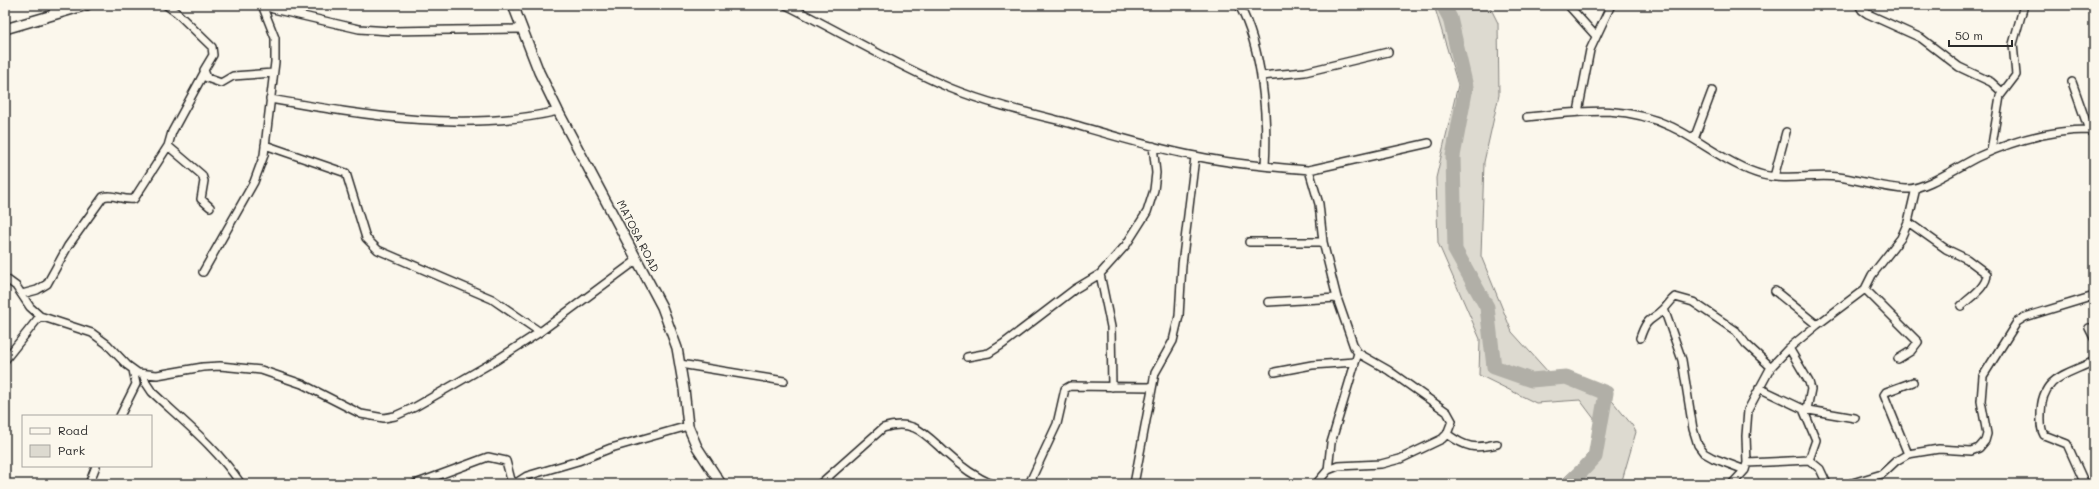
<svg xmlns="http://www.w3.org/2000/svg" width="2099" height="489" viewBox="0 0 2099 489" font-family="Mali,sans-serif">
  <rect width="100%" height="100%" fill="#fbf7ec"/>
  <filter id="ink" filterUnits="userSpaceOnUse"><feTurbulence type="fractalNoise" baseFrequency=".025" numOctaves="2"/><feDisplacementMap in="SourceGraphic" scale="8" xChannelSelector="R" yChannelSelector="G"/><feConvolveMatrix kernelMatrix="1 2 1 2 8 2 1 2 1" color-interpolation-filters="sRGB"/></filter>
  <g filter="url(#ink)">
    <path fill="#dddad0" stroke="#84827e" d="M1434,5H1489L1498,23L1499,95L1484,162L1481,256L1512,332L1549,373L1600,386L1632,425L1636,432L1621,484H1558L1585,458L1604,432L1580,400L1536,403L1479,375L1480,339L1438,243L1436,178L1458,85Z"/>
    <g fill="none" stroke-linecap="round" stroke-linejoin="round">
      <path stroke="#b1afa7" stroke-width="15" d="M1443,5L1450,18L1466,87L1453,156L1455,250L1487,307L1494,367L1531,380L1566,377L1606,393L1595,457L1570,484"/>
      <g stroke="#2b2b2b" stroke-width="10">
        <path id="minor" d="M166,5L177,13L212,47L213,55L204,70L207,78L221,83L233,76L273,73
          M263,5L273,9L359,29L390,31L521,29
          M786,5C841,32 893,64 950,88C989,104 1029,113 1069,123C1111,135 1153,148 1195,156C1232,164 1271,167 1309,170L1319,204L1323,242L1337,298L1354,347L1358,353L1388,370L1447,412L1452,421L1447,434C1467,448 1474,449 1497,444
          M1239,5C1263,49 1268,118 1265,166
          M1568,5L1595,35
          M1859,5L1862,10L1868,14L1921,38L1959,67L1991,82L2002,92
          M53,15L54,5
          M204,73L172,132L168,146L202,175L204,181L201,199L210,207
          M1261,76L1305,72L1388,52
          M2072,82L2089,130L2092,132
          M270,99C363,115 465,133 558,111
          M1578,112L1590,50L1611,5
          M1527,117C1580,112 1622,103 1672,127C1701,141 1732,167 1763,175C1787,181 1814,174 1838,177C1861,180 1883,188 1906,189C1925,190 1962,164 1980,156C2015,140 2056,129 2094,130
          M1694,139L1712,91
          M265,145L346,173L366,238L378,250L492,299L540,332
          M1991,151L2000,96L2016,75L2013,44L2024,5
          M1309,170L1429,143
          M1774,177L1786,132
          M1908,222L1946,249L1967,259L1987,274C1987,287 1969,298 1961,306
          M1249,242H1323
          M203,272L254,182L264,155L275,62V38L262,5
          M1100,274L1111,327L1112,387
          M5,278L16,286L30,307L40,316L92,333L107,344L127,365L138,373L157,375L203,367L220,366L261,370L302,384L361,414L384,418L395,416L415,407L495,361L540,332L637,260
          M1865,289L1918,342L1911,351L1898,359
          M1775,291L1817,325
          M22,294L37,290L47,284L68,246L103,197C113,193 123,201 134,199L168,146
          M1268,302L1337,298
          M1664,309L1682,360L1693,429L1698,445L1704,453L1713,458L1745,470
          M2089,328L2094,338
          M1640,338C1648,315 1650,323 1664,309C1668,305 1670,301 1675,297L1693,302L1736,331L1746,344L1771,367
          M1789,348L1809,382L1811,389L1807,409
          M967,357L989,353L1003,344L1075,289L1100,274L1126,245L1147,212L1154,190L1156,173L1153,146
          M5,360L40,316
          M680,364L784,381
          M1275,372L1312,365L1355,362
          M143,374L146,383L152,392C183,421 217,448 241,484
          M1759,388L1803,409L1855,418
          M1803,409L1816,440L1809,460
          M120,416L136,384L133,370
          M1908,454L1884,395L1886,392L1913,382
          M1747,463L1746,436L1748,410L1771,367L1789,348L1817,325L1865,289L1872,275L1901,238L1908,222L1916,188
          M1328,470L1331,443L1358,353
          M89,484L96,466
          M415,484L488,457L506,461L511,480L516,483L527,476L578,461L611,448L688,426
          M820,484L883,428C913,418 925,434 945,452C959,465 975,477 992,484
          M1029,484L1057,424L1065,389L1070,386L1152,387
          M1134,484L1155,373L1173,341L1179,316L1182,265L1195,157
          M1316,484L1328,470L1338,466L1381,464L1400,459L1442,439L1447,434
          M1732,484L1745,470L1747,463L1809,460L1820,469L1827,484
          M1849,484L1882,474L1896,461L1908,454L1939,449L1971,451L1979,448L1985,441L1987,434L1981,401L1983,376L2017,322L2025,317L2094,296
          M2085,484L2067,444L2044,435C2040,428 2041,422 2041,414C2041,376 2067,375 2094,361"/>
      </g>
      <g stroke="#2b2b2b" stroke-width="12">
        <path id="tertiary" d="M513,5L539,72L558,111L662,307L677,348L684,389L688,426L697,447L721,484
          M5,29L87,5"/>
      </g>
      <use href="#minor" stroke="#fbf7ec" stroke-width="7"/>
      <use href="#tertiary" stroke="#fbf7ec" stroke-width="9"/>
    </g>
  </g>
  <g text-anchor="middle" stroke-width="3" stroke-linejoin="round" paint-order="stroke">
    <g font-size="11" fill="#2b2b2b" stroke="#fbf7ec">
      <text transform="translate(638 236) rotate(63)" y="4">MATOSA ROAD</text>
    </g>
  </g>
  <rect width="2099" height="489" fill="none" stroke="#fbf7ec" stroke-width="20"/>
  <rect x="10" y="10" width="2079" height="469" fill="none" stroke="#2b2b2b" stroke-width="1.5" filter="url(#ink)"/>
  <rect x="22" y="415" width="130" height="52" fill="#fbf7ec" stroke="#a8a59f"/>
  <rect x="30" y="428" width="20" height="6" fill="#fbf7ec" stroke="#a8a59f"/>
  <text x="58" y="435" font-size="12" fill="#2b2b2b">Road</text>
  <rect x="30" y="445" width="20" height="12" fill="#dddad0" stroke="#a8a59f"/>
  <text x="58" y="455" font-size="12" fill="#2b2b2b">Park</text>
  <path d="M1949 40v6h63v-6" fill="none" stroke="#2b2b2b" stroke-width="2"/>
  <text x="1955" y="40" font-size="12" fill="#2b2b2b" stroke="#fbf7ec" stroke-width="3" paint-order="stroke">50 m</text>
</svg>
